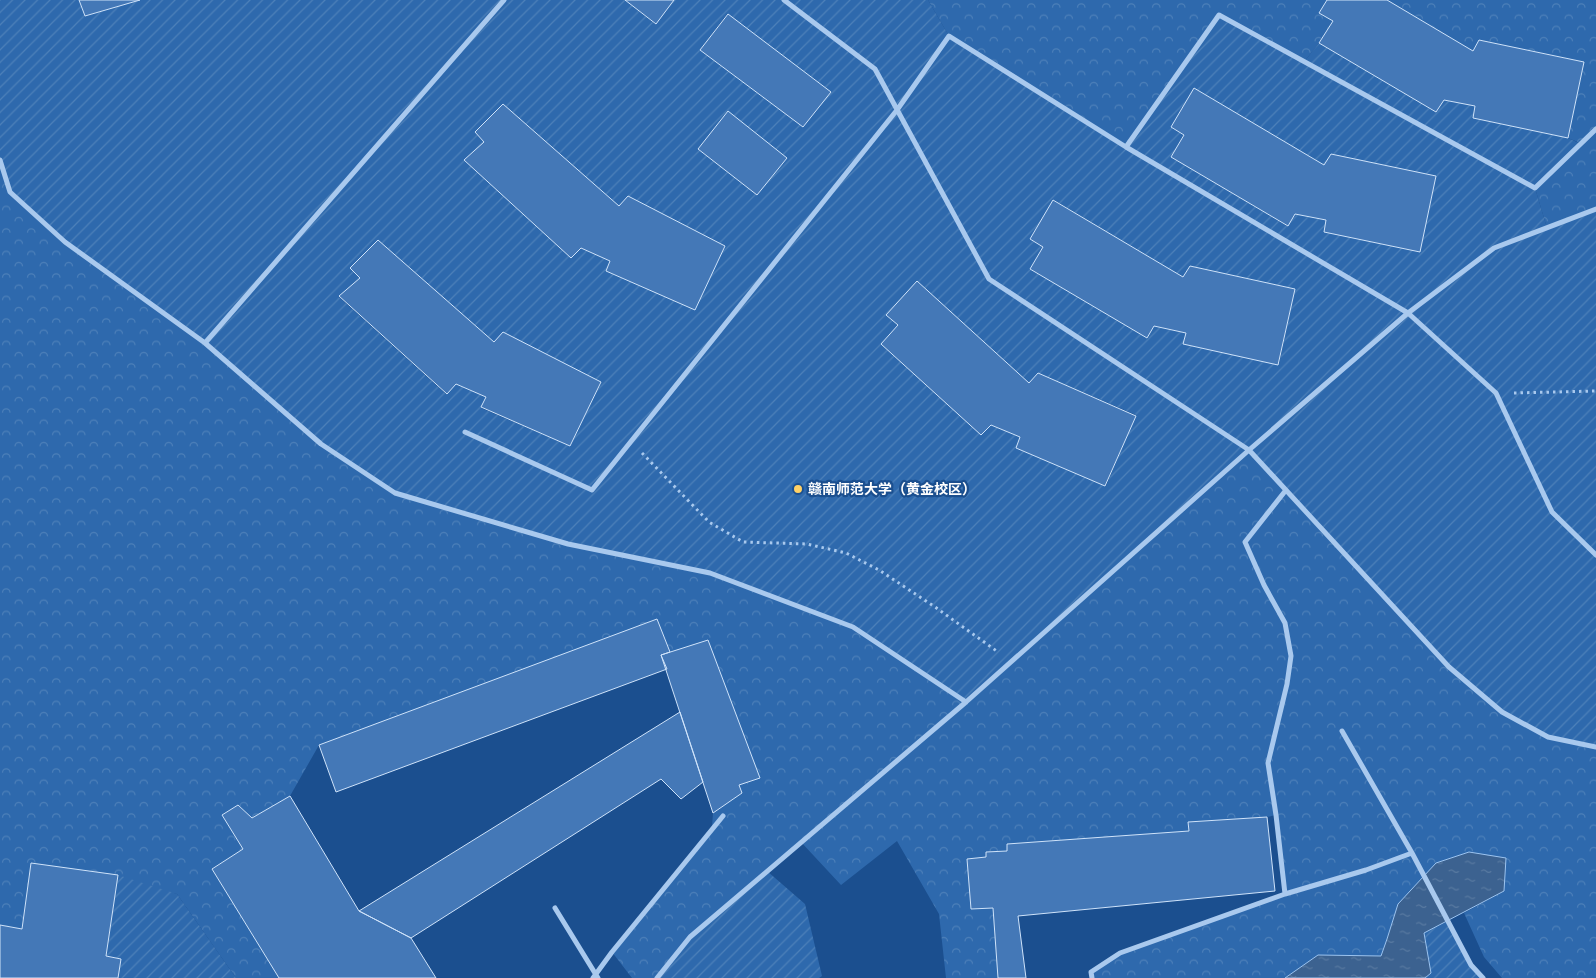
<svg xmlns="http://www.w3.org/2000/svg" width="1596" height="978" viewBox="0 0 1596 978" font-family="'Nunito Sans','Noto Sans SC',sans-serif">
  <defs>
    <pattern id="forest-crowns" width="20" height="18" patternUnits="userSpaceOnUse" patternTransform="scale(1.25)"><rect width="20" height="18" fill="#2e69ad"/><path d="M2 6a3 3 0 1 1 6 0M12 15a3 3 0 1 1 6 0" fill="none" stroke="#4d80b9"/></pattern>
    <pattern id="garden-furrows" width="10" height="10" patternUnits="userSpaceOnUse" patternTransform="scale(1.25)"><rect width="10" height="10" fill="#2e69ad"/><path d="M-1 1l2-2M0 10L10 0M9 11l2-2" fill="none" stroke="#4d80b9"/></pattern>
    <pattern id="water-ripples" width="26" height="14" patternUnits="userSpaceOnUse" patternTransform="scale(1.25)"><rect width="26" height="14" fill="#3c6290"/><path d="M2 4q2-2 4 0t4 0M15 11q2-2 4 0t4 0" fill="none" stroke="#597aa1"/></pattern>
  </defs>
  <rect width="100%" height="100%" fill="#1b4f8f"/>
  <path fill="url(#forest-crowns)" d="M928,0H1327L1320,13L1333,21L1319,43L1304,62L1219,15L1126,147L949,36Z
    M1387,0H1596V209L1547,228L1535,188L1580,143L1568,138L1584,62L1480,40L1473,51Z
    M0,160L710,573L853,627L1249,450L1596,747V978H1502L1484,957L1464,913L1504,891L1436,863L1398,904L1387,939L1381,956L1318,955L1285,978H1092L1091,972L1120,953L1284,894L1276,815L1267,817L1189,822V831L1007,844V851L987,852L986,857L967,859L971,909L993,908L998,978H946L939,914L897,841L841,885L801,842L657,978H632L612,952L712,827L713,813L670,652L657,620L319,745L290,796L252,818L238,805L222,815L243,849L212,869L279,978H236L177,894L31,863L22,929L0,925Z"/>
  <path fill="url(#garden-furrows)" fill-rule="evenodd" d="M0,0H79L85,16L140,0H625L655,24L674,0H928L949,36L1126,147L1219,15L1304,62L1319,43L1436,112L1444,100L1475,106L1473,118L1568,138L1581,144L1535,188L1547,228L1596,209V747L1548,737L1502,712L1449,667L1249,451L966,702L853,627L710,573L568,544L395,493L321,444L205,343L65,242L10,192L0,160ZM727,14L830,92L803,127L700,50ZM1194,88L1324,165L1331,154L1436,176L1420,252L1324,232L1326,220L1295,214L1287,226L1171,157L1184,135L1171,127ZM503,104L619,206L628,196L725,246L695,309L606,271L610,261L581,248L571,258L464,160L484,142L475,132ZM727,112L786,158L757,195L698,149ZM1054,200L1183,277L1190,266L1295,289L1279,364L1183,344L1186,333L1154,326L1147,338L1030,269L1043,247L1030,239ZM378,240L494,342L601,383L570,446L481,408L486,397L456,384L446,394L339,297L360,278L350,268ZM917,281L1029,383L1038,373L1136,415L1106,486L1016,448L1020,437L991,425L981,435L881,344L898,325L887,315Z
    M767,871L805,904L822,976L819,978H657L690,937Z
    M118,875L177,894L236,978H118L120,959L106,956Z
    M1448,921L1471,965L1485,978H1425L1431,973L1424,933Z"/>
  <path fill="url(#water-ripples)" stroke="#9cc4f0" d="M1469,852L1506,858L1504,891L1424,933L1431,973L1425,978H1285L1318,955L1381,956L1387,939L1398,904L1436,863Z"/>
  <path fill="#4478b7" stroke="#cfe3fa" d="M79,0H140L85,16Z
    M625,0H674L656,24Z
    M1327,0H1387L1473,51L1479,40L1584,62L1568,138L1473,118L1475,106L1444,100L1436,112L1319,43L1333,21L1319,13Z
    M728,14L831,92L803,127L700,50Z
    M1194,88L1324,165L1331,154L1436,176L1420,252L1324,232L1326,220L1295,214L1288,226L1171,157L1184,135L1171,127Z
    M503,104L619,206L628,196L725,246L695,310L606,271L610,261L581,248L571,258L464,160L484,142L475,132Z
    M728,111L787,158L757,195L698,149Z
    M1053,200L1183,277L1190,266L1295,289L1278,365L1183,344L1186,333L1154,326L1147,338L1030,269L1043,247L1030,239Z
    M378,240L494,342L503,332L601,382L570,446L481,407L486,397L456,384L447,394L339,296L360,278L350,268Z
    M917,281L1029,383L1038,373L1136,416L1105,486L1016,448L1020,437L991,425L981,435L881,344L898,325L886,315Z
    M657,619L670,652L661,655L667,669L336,792L319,745Z
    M708,640L760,778L739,785L742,793L713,813L661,655Z
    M680,712L703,782L681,799L661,779L411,938L359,911Z
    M290,796L359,911L411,938L436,978H279L212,869L243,849L222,815L238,805L252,818Z
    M1267,817L1275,891L1018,916L1026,978H998L993,908L971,909L967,859L986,857V852L1007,851V844L1189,831L1188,822Z
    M31,863L118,875L106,956L121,959L118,978H0V925L22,929Z"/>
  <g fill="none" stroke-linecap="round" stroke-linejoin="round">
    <path stroke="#a9c9ee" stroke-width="3" stroke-dasharray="2.5 4" stroke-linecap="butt" d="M1514,393L1596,391
      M642,453L709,522L743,542L807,544L846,553L879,570L935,607L998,652"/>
    <path stroke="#a9c9ee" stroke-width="5" d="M784,0L875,69L989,279L1249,450L1449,667L1502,712L1548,737L1596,747
      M1126,147L1219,15L1535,188L1596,129
      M0,160L10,192L65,242L205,343L321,444L395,493L568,544L710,573L853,627L966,702
      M205,343L504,0
      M465,432L592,490L897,110L949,36L1126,147L1408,313L1496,393L1552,512L1596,555
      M1342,731L1412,853L1471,965L1483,978
      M1285,894L1366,870L1412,853
      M555,908L598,978
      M593,978L612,952L723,816
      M657,978L690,937L966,702L1249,450L1408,313L1494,248L1596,209
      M1092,978L1091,972L1120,953L1285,894L1276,815L1268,763L1287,684L1291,656L1285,623L1264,585L1245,542L1286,490"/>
  </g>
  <circle fill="#ffd166" stroke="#1b4f8f" stroke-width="2" cx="798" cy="489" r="5"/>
  <g text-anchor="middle" stroke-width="4.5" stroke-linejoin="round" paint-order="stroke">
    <g font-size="14" font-weight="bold" fill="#fff" stroke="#1b4f8f" text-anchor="start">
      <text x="808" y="494">赣南师范大学（黄金校区）</text>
    </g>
  </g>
</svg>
